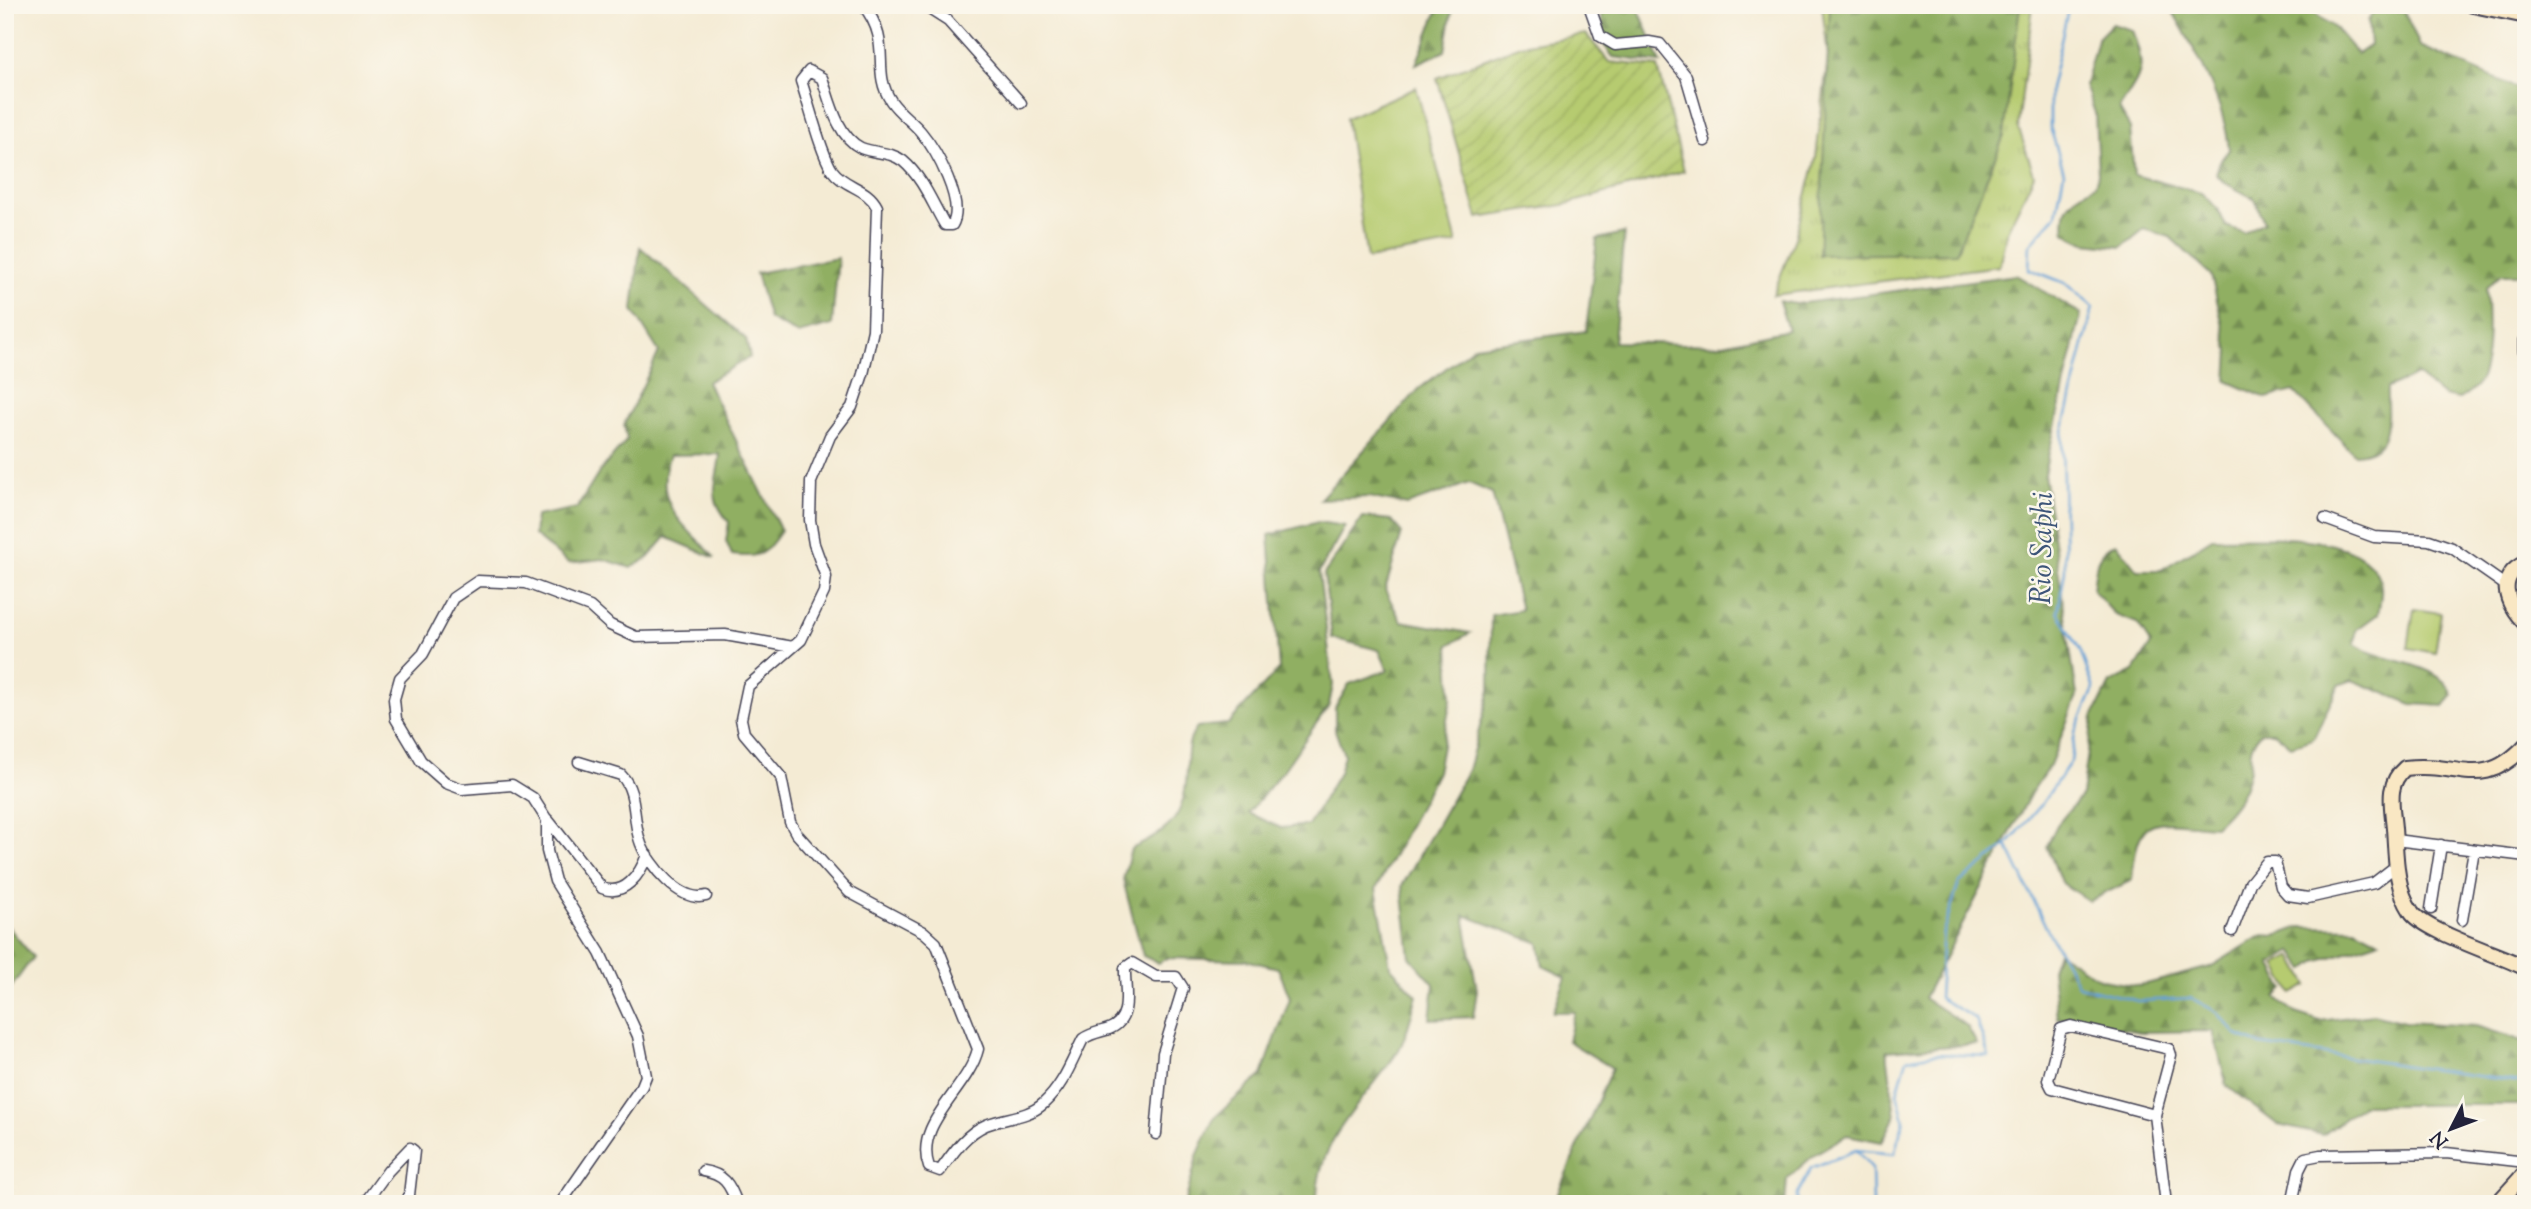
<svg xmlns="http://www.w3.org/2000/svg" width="2531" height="1209" viewBox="0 0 2531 1209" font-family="'Sorts Mill Goudy',serif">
  <defs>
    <pattern id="grass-tufts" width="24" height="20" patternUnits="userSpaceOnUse" patternTransform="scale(1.75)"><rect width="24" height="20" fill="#b6cb6f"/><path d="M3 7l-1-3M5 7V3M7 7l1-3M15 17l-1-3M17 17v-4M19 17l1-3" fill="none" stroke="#9cae61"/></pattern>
    <pattern id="forest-firs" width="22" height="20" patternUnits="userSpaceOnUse" patternTransform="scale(1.75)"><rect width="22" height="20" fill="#90af62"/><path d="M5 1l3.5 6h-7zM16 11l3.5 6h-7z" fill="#758e52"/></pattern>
    <pattern id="garden-furrows" width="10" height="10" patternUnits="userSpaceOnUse" patternTransform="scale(1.75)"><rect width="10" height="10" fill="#b6cb6f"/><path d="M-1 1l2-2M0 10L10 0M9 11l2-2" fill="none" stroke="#9cae61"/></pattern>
  </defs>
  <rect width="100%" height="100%" fill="#fbf7ec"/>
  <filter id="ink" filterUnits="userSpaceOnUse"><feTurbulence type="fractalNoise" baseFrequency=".0143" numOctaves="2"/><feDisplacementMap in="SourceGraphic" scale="14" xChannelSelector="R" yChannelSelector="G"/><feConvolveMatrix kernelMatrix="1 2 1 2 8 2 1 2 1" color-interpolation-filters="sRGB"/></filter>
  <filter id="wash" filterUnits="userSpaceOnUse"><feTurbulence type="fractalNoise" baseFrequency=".00686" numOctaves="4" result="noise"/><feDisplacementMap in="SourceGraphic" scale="28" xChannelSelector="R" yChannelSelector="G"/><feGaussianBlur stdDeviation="1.57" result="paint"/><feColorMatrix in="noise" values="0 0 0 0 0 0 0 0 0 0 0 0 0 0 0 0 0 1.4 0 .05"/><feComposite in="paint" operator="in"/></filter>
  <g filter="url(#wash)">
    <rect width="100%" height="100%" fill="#f4ebd4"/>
    <path fill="url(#grass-tufts)" stroke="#6c7655" stroke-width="2" d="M1822,5H2033L2018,126L2034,175L2007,231L1999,266L1773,295L1795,238L1816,158L1828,56Z"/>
    <path fill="url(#forest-firs)" stroke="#59684e" stroke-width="2" d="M1440,5H1453L1445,51L1416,64Z
      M1601,5H1637L1661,63L1613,57L1604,45Z
      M1830,5H2020L2004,136L1956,253L1819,255Z
      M2169,5H2303L2336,29L2357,54L2370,45L2368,21L2377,5H2401L2420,46L2526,92V274H2501L2486,289C2488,311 2491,367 2477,385C2473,390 2465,395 2459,399L2443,396L2417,375L2387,388C2386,418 2395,453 2354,454L2294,391L2266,398L2227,381L2229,351L2211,275L2170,237L2144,229L2122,247L2085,243L2065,233C2061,203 2072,200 2095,185L2098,174L2095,113L2085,85L2097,39L2112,24L2132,30C2147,71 2142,73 2119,109L2130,128L2134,175L2201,193L2216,207L2226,226L2244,233L2264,222L2255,199L2225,183L2216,174L2220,161L2229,150C2224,98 2195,50 2169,5Z
      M1624,233L1614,342L1719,345L1788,330L1779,301L1796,304L2016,275L2081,314L2044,474L2077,696L2050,765L2031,793L1924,998L1967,1026L1977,1044L1887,1051L1895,1116L1882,1142L1847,1135L1815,1154L1787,1179L1785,1204H1553L1612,1068L1568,1041L1575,1012H1553L1566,977L1543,966L1539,943L1464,915L1477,990L1473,1017L1430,1019L1434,984L1410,957L1402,886L1468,770L1490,690L1491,615L1521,610L1492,493L1469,483L1407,505L1369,497L1320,499L1419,389L1475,346L1586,331L1597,239Z
      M640,247L746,339L750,357L707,382L781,531C766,554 759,559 732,555L726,541L729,522C706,495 717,485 720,454L670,455C651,504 684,524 715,558L666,537L648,558L631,568L603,559L568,563L534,535L536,516L577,508L600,471L627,440L624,425L659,352L633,310Z
      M838,258L832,325L798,334L769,319L756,273Z
      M1363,517L1391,520L1402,533L1385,590L1401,621L1470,633L1449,645L1451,699L1437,772L1376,889L1390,966L1417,996C1411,1014 1407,1038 1397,1053C1364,1102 1314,1141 1317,1204H1185L1197,1156L1214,1118L1262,1075L1290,998L1278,968L1246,960L1167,958L1158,963L1143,956L1123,880L1131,849C1173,830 1186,815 1187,767C1188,751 1187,741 1197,727L1228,724L1279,669L1269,535L1318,522L1345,526L1319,572L1333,685L1329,705L1283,771L1248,813L1281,828L1308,825L1339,773L1344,755L1335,730V708L1349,684L1388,670L1379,650L1332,638L1324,574Z
      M2212,538C2255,538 2373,528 2381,587C2382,595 2379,606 2378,614L2356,630L2355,644C2383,664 2439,660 2453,695L2444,706L2412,704L2352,680L2339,685L2313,739L2291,746L2274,732H2261C2244,752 2254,753 2249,774C2243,797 2232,810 2215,826C2154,822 2138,808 2132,880L2089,901L2061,882L2047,846L2057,825L2082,795L2093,717L2110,683L2134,671L2151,644L2137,623L2115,615L2093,590C2096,568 2094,552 2116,543L2137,570H2161Z
      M5,923L33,957L5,996Z
      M2300,927L2355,928L2380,941L2316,962L2305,970L2293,951L2271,964L2284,989L2276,997L2295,1013L2320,1021L2373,1014L2404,1022L2476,1026L2526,1042V1105H2362L2323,1135L2278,1125L2227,1086L2213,1031L2141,1032L2057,1018L2052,969L2058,952L2101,980L2139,986L2210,967L2263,935L2276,936Z"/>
    <path fill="url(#garden-furrows)" stroke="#6c7655" stroke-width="2" d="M1586,34L1609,62L1658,67L1684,171L1563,205L1478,218L1437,78L1521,45Z"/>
    <path fill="#b6cb6f" stroke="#6c7655" stroke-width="2" d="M1416,87L1457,243L1367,259L1346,118Z
      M2414,609L2441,613L2435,653L2408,648Z
      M2292,956L2308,985L2292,994L2276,965Z"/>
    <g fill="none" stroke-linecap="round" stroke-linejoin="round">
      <path stroke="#66a1d6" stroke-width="2.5" d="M2007,845L2048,931L2079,986L2138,1001L2191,998L2217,1012L2237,1035L2261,1045L2526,1083
        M1856,1150L1872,1168L1873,1204
        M1796,1204L1797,1194L1811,1168L1856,1150L1894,1154L1904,1120L1897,1093L1907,1059L1936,1054L1989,1056L1976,1019L1939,998L1943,932L1959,883L2007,845L2041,805L2071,761L2075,732L2094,689L2080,650L2058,612L2065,570L2062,436L2093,307L2065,283L2029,269L2030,245L2056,215L2064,172L2050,127V89L2069,5"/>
    </g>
  </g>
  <g filter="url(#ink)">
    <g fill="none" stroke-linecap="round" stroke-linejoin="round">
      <g stroke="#424052" stroke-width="13">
        <path id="street" d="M863,5C894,44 870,69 891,101C899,113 912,121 921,132C936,150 966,203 952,225H945C932,203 923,178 903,161C890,151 876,154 861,148C837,136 830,101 822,78L809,71L801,81C809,104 820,151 832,170C845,188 867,187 877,207L873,330L863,374L852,407L830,436L811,482L810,520L814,544L826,577L824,592L801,640L748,686L741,719L744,733L781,777L790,822L796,833L849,892L924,932L936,943L978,1049C968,1090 913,1123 929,1167L940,1171C953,1153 965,1134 986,1125C1005,1117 1027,1118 1043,1104C1063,1086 1071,1063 1083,1039C1091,1033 1100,1032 1109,1029C1134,1019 1124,988 1125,968L1132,963L1156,977H1176L1183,988L1163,1053L1156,1134
          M923,5L948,21L1021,103
          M1589,5L1600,36L1615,45L1649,42L1660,44L1686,76L1705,141
          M2325,519L2374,537L2429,540L2452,548L2505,585
          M579,762L621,775C638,792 632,822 641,844C649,865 680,903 706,896
          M548,820L602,888C624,897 640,875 647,855
          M2395,840L2526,856
          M2431,909L2441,845
          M2462,920L2474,850
          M2232,931L2250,883L2267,862H2275L2281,887L2288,895L2308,898L2374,883L2396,866
          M2155,1115L2171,1055L2169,1049L2071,1026L2061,1029L2048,1080L2052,1088L2155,1115L2166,1204
          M703,1171C724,1174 730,1184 737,1204
          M364,1204L388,1171L410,1148L414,1151L408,1204
          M560,1204L642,1086L646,1076L638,1036L600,953L555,881L547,851V820L533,798L512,785L462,789L446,783L421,761L396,719L394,699L400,678L423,654L453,598L478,581L526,583L590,607L610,625L636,637L725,635L793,647
          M2292,1204L2299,1170L2305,1158L2320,1155L2446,1153L2526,1162"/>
      </g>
      <g stroke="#424052" stroke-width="18">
        <path id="secondary" d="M2473,5L2526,16
          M2526,341V351
          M2526,563C2495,576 2506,604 2526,624
          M2526,745C2481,793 2459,761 2405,768C2386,784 2392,805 2394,828C2396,855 2395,887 2411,911C2423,931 2501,955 2526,968
          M2497,1204L2526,1172"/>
      </g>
      <use href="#street" stroke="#fff" stroke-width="10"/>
      <use href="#secondary" stroke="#f9e7c3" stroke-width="14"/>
    </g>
  </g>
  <g text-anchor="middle" stroke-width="5" stroke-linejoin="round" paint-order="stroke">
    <g font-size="30" font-style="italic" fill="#3d5579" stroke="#fbf7ec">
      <text transform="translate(2041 548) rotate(-89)" y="10">Rio Saphi</text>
    </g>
  </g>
  <rect width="2531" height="1209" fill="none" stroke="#fbf7ec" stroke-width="28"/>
  <g transform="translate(2451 1129) rotate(228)" stroke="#fbf7ec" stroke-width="5" paint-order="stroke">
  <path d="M0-5L12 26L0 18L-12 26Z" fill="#22223b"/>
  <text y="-10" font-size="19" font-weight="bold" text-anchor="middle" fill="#22223b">N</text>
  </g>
</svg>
